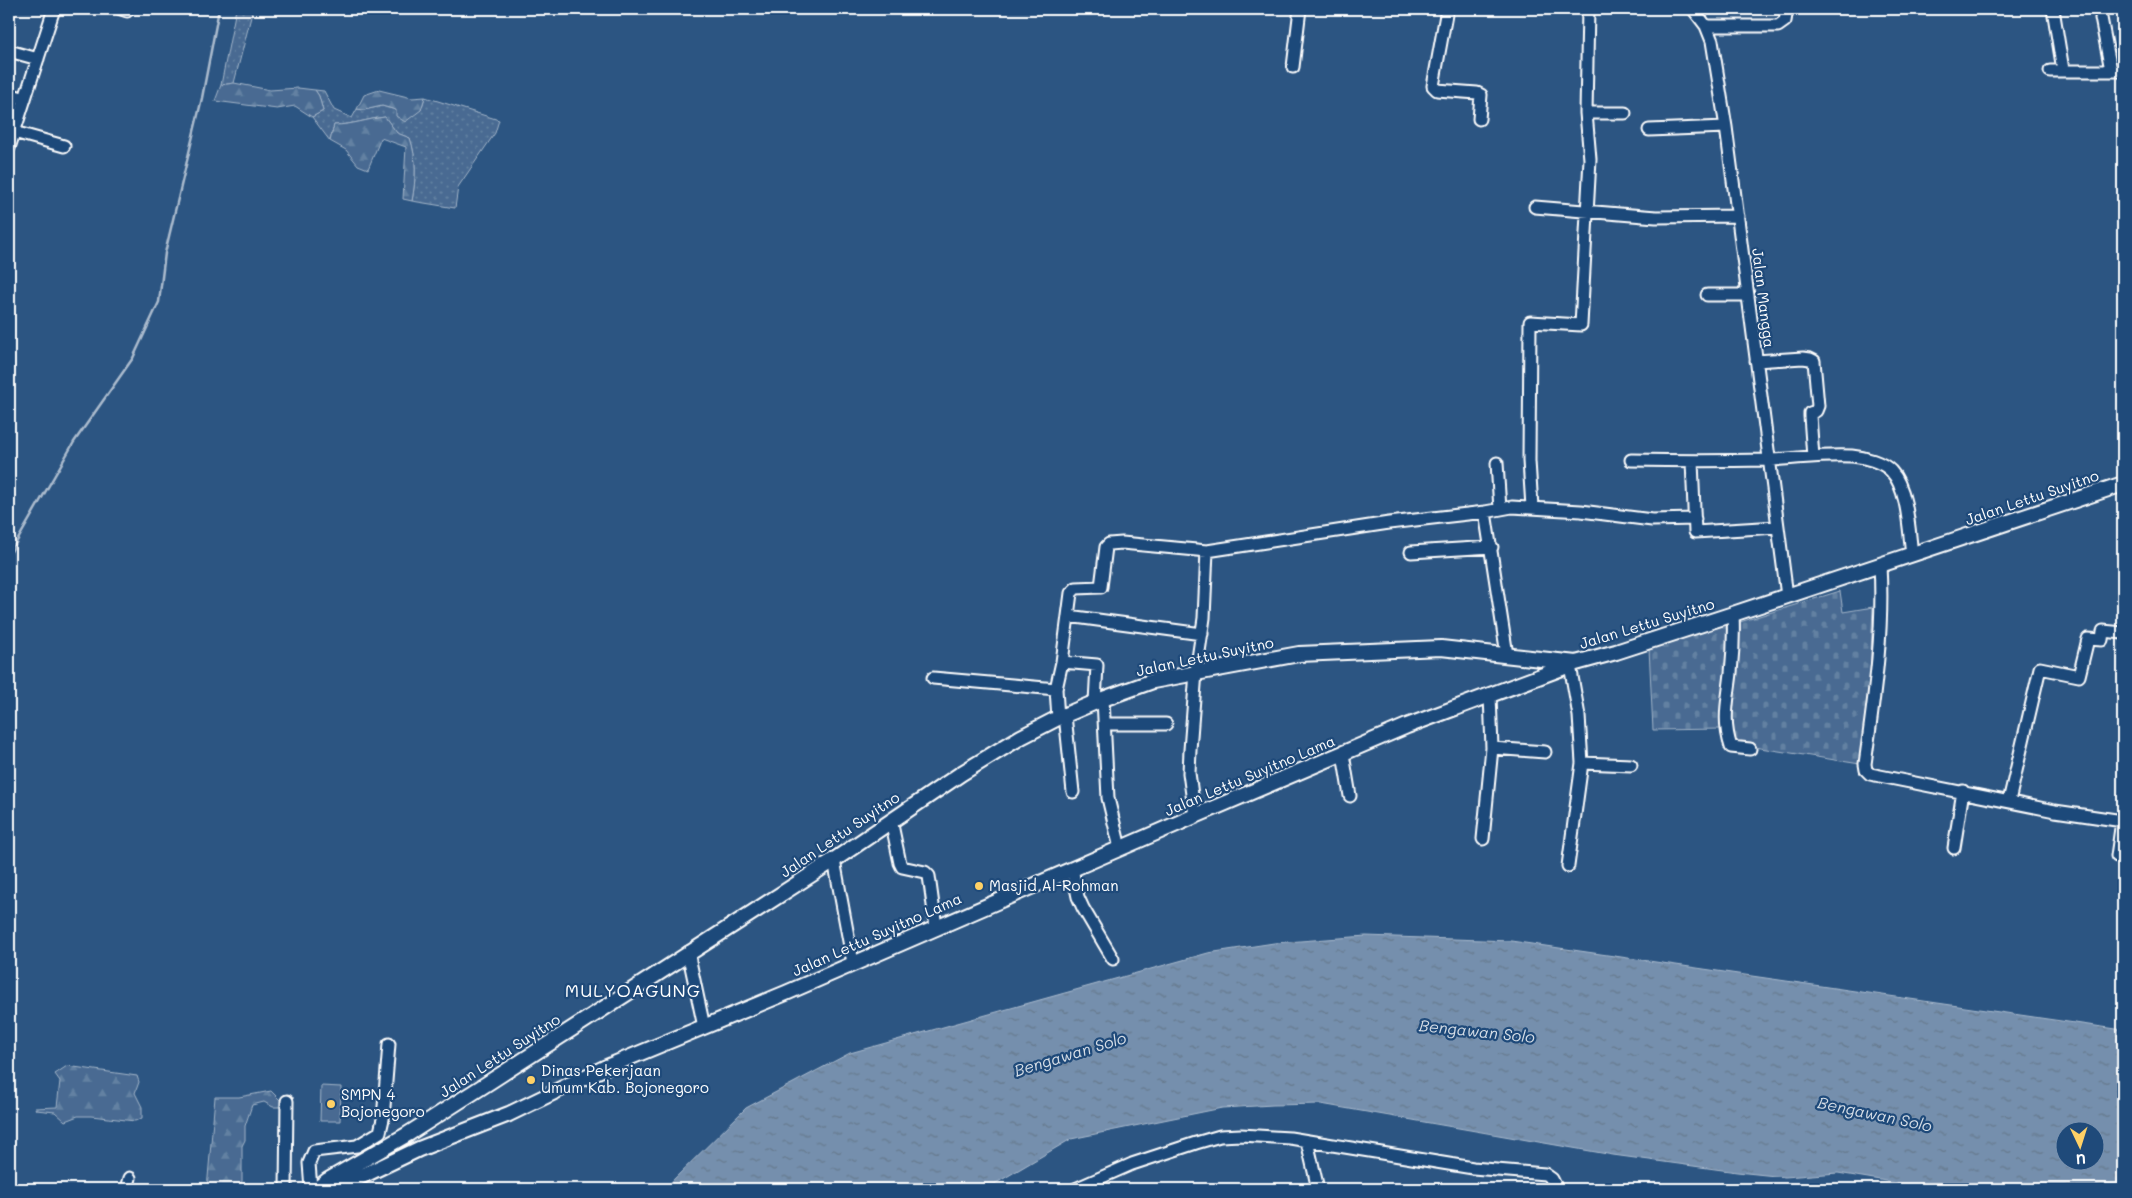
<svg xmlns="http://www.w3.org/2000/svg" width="2132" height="1198" viewBox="0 0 2132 1198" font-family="Mali,sans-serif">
  <defs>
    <pattern id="green-dots" width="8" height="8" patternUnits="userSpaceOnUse" patternTransform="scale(1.25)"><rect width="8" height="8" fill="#486b92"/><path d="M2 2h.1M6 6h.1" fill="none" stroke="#6381a2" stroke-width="1.8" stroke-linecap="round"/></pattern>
    <pattern id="forest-firs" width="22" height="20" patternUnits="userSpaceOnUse" patternTransform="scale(1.25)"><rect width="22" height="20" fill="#486b92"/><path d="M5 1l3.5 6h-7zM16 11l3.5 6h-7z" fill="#6381a2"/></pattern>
    <pattern id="cemetery-stones" width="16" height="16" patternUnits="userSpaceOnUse" patternTransform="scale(1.25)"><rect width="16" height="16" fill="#486b92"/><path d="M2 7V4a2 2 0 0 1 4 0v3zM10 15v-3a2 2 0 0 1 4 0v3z" fill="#6381a2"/></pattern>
    <pattern id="water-ripples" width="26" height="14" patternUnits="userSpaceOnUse" patternTransform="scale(1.25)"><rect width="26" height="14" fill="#748fad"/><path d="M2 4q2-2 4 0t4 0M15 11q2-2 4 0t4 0" fill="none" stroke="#66788b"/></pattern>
  </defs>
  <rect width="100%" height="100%" fill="#2c5582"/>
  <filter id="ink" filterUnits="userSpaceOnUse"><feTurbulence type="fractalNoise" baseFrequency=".02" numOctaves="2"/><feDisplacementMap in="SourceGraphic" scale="10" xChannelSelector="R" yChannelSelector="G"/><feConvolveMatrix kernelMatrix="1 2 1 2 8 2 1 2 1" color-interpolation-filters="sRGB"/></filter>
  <g filter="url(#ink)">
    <path fill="url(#green-dots)" stroke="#a4b5c8" d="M236,9H253L234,83L221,85Z
      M315,90L324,91L334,110L352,118L357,109L364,110L382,106L396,110H421L425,97L499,120L495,133L458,187L455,208L412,201C416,179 417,159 410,138L397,133L385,117C367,119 352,125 334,125L330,141L312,117L323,111L319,96Z"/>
    <path fill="url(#forest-firs)" stroke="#a4b5c8" d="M234,83L270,90L298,88L315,90L319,96L323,111L312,117L295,106L277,109L215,101L221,85Z
      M379,90L412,98L425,97L421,110L405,122L396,116V110L382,106L364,110L357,109L364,95Z
      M385,117L397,133L410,138C417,159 416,179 412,201L403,199L406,147L381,138L368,169L358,165L346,150L330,141L334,125C352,125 367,119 385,117Z
      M67,1066L137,1076L139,1082L135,1093L142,1107V1118L135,1121L91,1116H78L65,1121L55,1112L36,1110L35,1108L57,1107L60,1081L55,1074Z
      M271,1091L282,1102L281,1107H273L264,1102L252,1105L245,1126V1140L242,1146V1181L239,1189H207L215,1097H239Z"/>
    <path fill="url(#cemetery-stones)" stroke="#a4b5c8" d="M1840,591L1843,612L1873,607L1869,699L1860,764L1735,744L1731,707L1738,660L1740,622Z
      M1729,623C1728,659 1720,694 1721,729L1653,730L1649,648Z"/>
    <path fill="#486b92" stroke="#a4b5c8" d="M321,1086L341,1087L340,1121H320Z"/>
    <path fill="url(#water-ripples)" stroke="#acbcce" fill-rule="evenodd" d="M1366,936L1511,941L2123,1030V1189H1934L1838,1173L1785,1177L1737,1172L1613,1155L1321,1104L1273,1105L1222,1108L1071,1139L986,1189H664L746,1108L850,1053L1208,953L1274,943ZM2064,1130H2094V1160H2064Z"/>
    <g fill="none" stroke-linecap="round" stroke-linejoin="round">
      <path stroke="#acbcce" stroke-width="2.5" d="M9,555L74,442L133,358L159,302L165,253L202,98L219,9
        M9,787V803"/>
      <g stroke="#fff" stroke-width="15">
        <path id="minor" d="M121,9L127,11
          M1447,9L1433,86L1437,90L1477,93L1481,95L1479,119
          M1693,9L1706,26L1712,41L1726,127L1787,596
          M2053,9L2063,70
          M2101,18L2111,70
          M1706,26H1778L1785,21L1787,9
          M9,51L38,59
          M1293,67L1300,9
          M2050,71H2123
          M9,94L25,99
          M1586,113H1625
          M1649,130L1726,127
          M14,132L64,146
          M9,148L54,9
          M1535,207L1656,217L1738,216
          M1707,295H1747
          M1756,361L1803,358L1810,359L1814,361L1818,406L1816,411L1810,413V416L1813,457
          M1631,460C1677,461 1723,461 1768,460C1796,459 1824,454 1852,456C1864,457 1883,462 1891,471C1908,489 1909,531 1912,555
          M1692,461L1695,532L1777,527
          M1497,463L1500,509
          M1532,507L1529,461L1530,322L1581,325L1590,159L1586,113L1588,9
          M1485,512L1507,655
          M1411,552L1492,547
          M1880,565C1884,632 1874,698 1865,764L1866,770L1870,774L2055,811L2123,821
          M1733,614C1734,634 1733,654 1731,673C1728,701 1722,720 1731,747L1750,749
          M1068,616L1202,634
          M1062,662L1097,665L1095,702
          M933,678L1056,689
          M1103,699L1108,798L1120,848
          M1065,715L1073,792
          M1058,718L1056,689L1062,662L1071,593L1076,588L1101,587L1106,547L1109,544L1122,543L1207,551L1389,523L1485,512L1512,507L1581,511L1652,520L1695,519
          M1105,724H1166
          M1492,748L1545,752
          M1343,754L1350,796
          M1582,763L1631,765
          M2009,801L2040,668L2079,676L2088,639L2102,640L2103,631L2123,633
          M1195,816L1189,773L1190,750L1196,672L1204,618L1207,551
          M891,820L900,863L902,867L925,872L929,876L936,927
          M1483,839L1492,748L1490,695
          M1954,848L1963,791
          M2117,856L2122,821
          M834,860L853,963
          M1568,866L1582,763L1579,716L1570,665
          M1072,869L1078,897L1083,908L1113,959
          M688,952L704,1027
          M1307,1141L1318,1189
          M127,1189L130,1178
          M286,1189L287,1101
          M311,1189L309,1163L314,1151L357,1146L380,1132L383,1119L389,1044
          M1075,1189L1132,1164L1196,1143L1220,1136L1241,1135L1290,1138L1473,1168L1545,1174L1552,1179L1557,1189"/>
      </g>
      <g stroke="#fff" stroke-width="18">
        <path id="major" d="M317,1189L328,1180L408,1134L491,1081L834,860L962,773L1021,737L1058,718L1103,699L1153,681L1299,654L1441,648L1576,663L1616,652L1733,614L2123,484
          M335,1189L419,1149L509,1114L604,1068L786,993L1195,816L1407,726L1573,664"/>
      </g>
      <use href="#minor" stroke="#1f4a7a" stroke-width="11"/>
      <use href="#major" stroke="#1f4a7a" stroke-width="14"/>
    </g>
  </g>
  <g fill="#ffd166" stroke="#1f4a7a" stroke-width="2">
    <circle cx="979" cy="886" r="5"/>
    <circle cx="531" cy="1080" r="5"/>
    <circle cx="331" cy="1104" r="5"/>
  </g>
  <g text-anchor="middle" stroke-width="4.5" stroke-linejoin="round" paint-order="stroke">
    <g font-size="15" fill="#fff" stroke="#1f4a7a">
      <text transform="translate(1763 298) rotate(83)" y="5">Jalan Mangga</text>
      <text transform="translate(2032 498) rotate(-19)" y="5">Jalan Lettu Suyitno</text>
      <text transform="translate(1647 624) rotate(-17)" y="5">Jalan Lettu Suyitno</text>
      <text transform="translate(1205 657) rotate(-12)" y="5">Jalan Lettu Suyitno</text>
      <text transform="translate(1250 776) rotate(-23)" y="5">Jalan Lettu Suyitno Lama</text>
      <text transform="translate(840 835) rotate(-34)" y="5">Jalan Lettu Suyitno</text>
      <text transform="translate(877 935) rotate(-24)" y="5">Jalan Lettu Suyitno Lama</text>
      <text transform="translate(500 1056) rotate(-33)" y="5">Jalan Lettu Suyitno</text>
    </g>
    <g font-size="15" fill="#fff" stroke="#1f4a7a" text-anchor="start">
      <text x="989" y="891">Masjid Al-Rohman</text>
      <text x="541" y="1076">Dinas Pekerjaan<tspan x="541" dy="17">Umum Kab. Bojonegoro</tspan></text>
      <text x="341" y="1100">SMPN 4<tspan x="341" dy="17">Bojonegoro</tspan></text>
    </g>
    <g font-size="16" font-style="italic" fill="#d5dde6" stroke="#1f4a7a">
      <text transform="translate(1477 1031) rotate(6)" y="6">Bengawan Solo</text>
      <text transform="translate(1070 1054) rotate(-17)" y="6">Bengawan Solo</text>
      <text transform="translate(1875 1114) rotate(12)" y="6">Bengawan Solo</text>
    </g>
    <g font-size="18" letter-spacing="1" fill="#fff" stroke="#1f4a7a">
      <text x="633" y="997">MULYOAGUNG</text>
    </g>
  </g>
  <rect width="2132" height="1198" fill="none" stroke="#1f4a7a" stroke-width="30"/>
  <rect x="15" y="15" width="2102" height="1168" fill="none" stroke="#fff" stroke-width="2" filter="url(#ink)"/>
  <g transform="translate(2080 1146) rotate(176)"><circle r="24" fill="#1f4a7a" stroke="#7992af"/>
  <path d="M0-4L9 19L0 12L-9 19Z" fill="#ffd166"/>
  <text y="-8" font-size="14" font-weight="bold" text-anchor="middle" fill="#ffffff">U</text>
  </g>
</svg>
